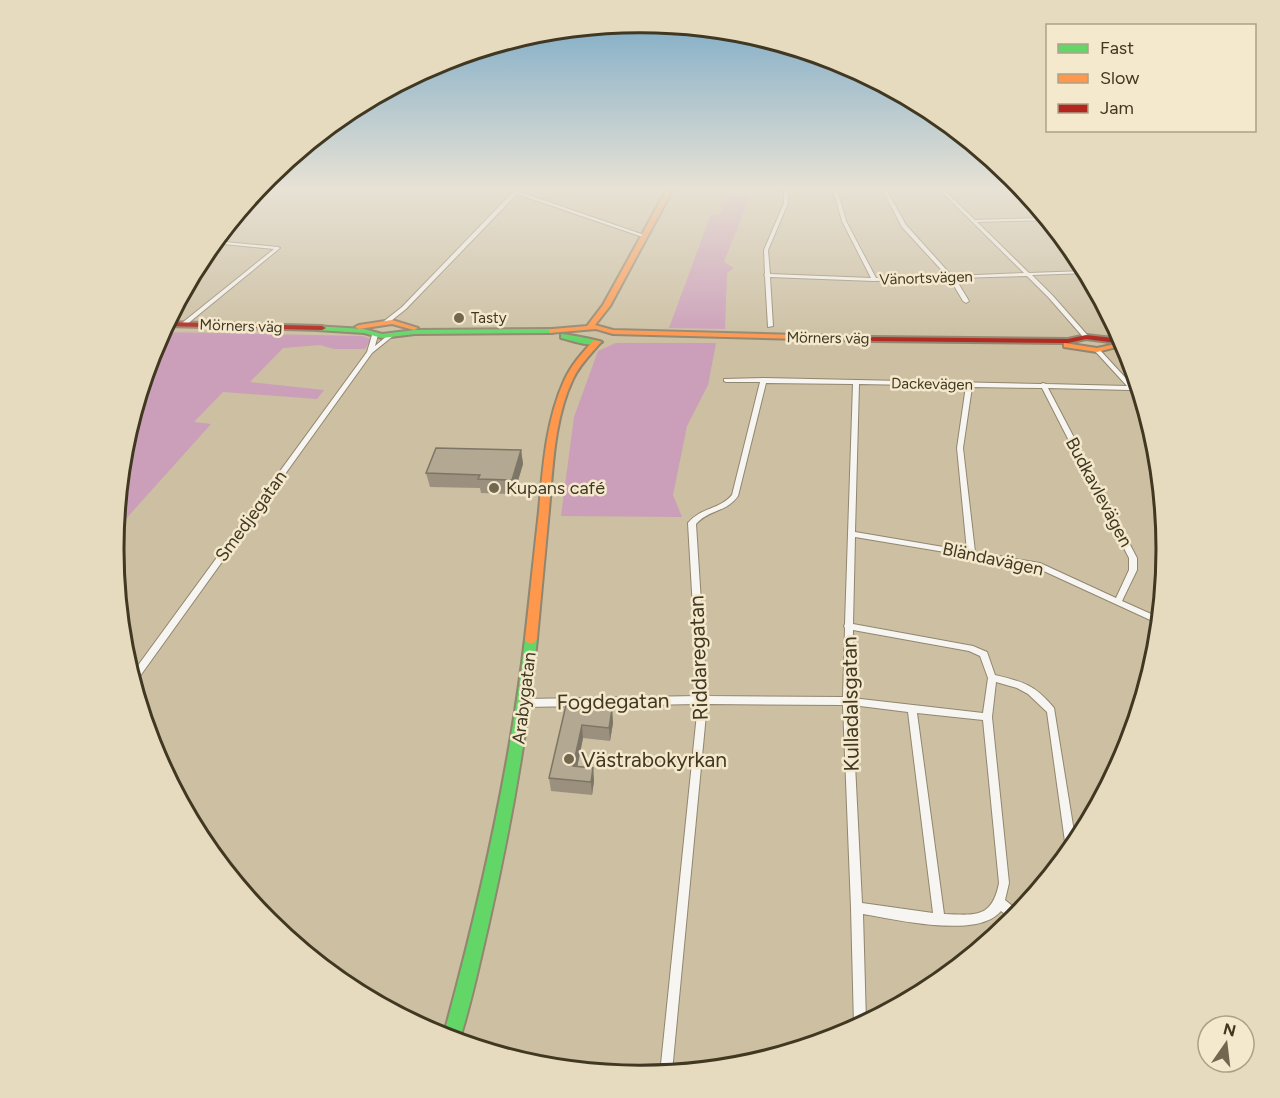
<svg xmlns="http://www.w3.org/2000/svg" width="1280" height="1098" font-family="Figtree,sans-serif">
<rect width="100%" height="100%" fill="#ccbfa2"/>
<g fill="#cb9eb9">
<polygon points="729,189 753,189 724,262 734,268 727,273 725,329 669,328 711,214 720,215"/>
<polygon points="162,332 363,336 371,339 365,349 334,349 320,345 283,348 250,382 324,390 317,399 223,392 194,422 211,424 115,531 124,446 154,347"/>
<polygon points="616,343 716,343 708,385 687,426 673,495 682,517 561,516 574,417 598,351"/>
</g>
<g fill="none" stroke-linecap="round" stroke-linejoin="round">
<defs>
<g id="street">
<polygon points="505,189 510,189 517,191 647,236 643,237 517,194 406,309 387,324 383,324 383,322 402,307 513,192"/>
<polygon points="784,189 788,189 788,203 768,250 770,274 871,278 842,221 833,189 837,189 846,221 876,278 947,276 902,227 882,189 886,189 906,225 952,276 1024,273 939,189 943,189 975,220 1046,218 1048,220 977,222 1029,273 1085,271 1087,273 1032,275 1053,296 1089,337 1084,338 1049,298 1027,276 955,278 969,301 966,303 963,301 950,279 874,281 770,277 773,326 768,327 765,276 764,275 765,274 764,250 784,203"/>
<polygon points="215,241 278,247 280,248 186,325 182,325 182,323 274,249 213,243"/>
<polygon points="375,333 378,335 375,346 388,335 393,336 372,353 135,683 133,683 131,675 367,352 372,335"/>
<path d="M1097,348l2,1 34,37h5l1,4h-2l3,4 3,7 -3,-1 -10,-10 -82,-2 89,170v12l-15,31 38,17 -1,6 -124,-57 -180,-30 -2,87 120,22 14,6 8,23c29,7 40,10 59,33l22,136 -8,9h-1l-1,-4 -19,-137 -19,-18 -11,-6 -21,-6 -4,35 17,166 -4,17 15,12 -7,8 -12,-9c-6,7 -15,11 -25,13 -32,6 -81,-4 -113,-10l3,108 -11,6 -1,-3 -3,-117 -8,-203 -136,-1 -35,368 -12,2 38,-370 -173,3 -3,-1 -2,-3 2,-3 3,-1 173,-3 -10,-173c13,-16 31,-13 44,-28l28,-113h-34l-2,-1v-2l40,-1 277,6 2,-1 3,1 81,2 -32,-35v-2zM766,383l87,1 -8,240 -1,2 1,2 -2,69 -136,-1 -11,-172c13,-15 30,-11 42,-28zM859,384l107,2 -9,62 10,103 -112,-19zM972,387l70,1 87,170v12l-13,28 -76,-35 -65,-11 -12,-104zM853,630l116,21 11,5 8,22 -5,35 -131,-15zM852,705l56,7 25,201 -71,-10zM917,713l66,7 16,163c-7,36 -24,32 -55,31z"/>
</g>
<g id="fast">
<polygon points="314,326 364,329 382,334 415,330 552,329 556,331 552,333 415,334 382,338 364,333 317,330 313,328"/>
<path d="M561,334c5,0 37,6 41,8 -12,6 -28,-1 -41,-4z"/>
<path d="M531,634l4,2 2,3c-10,97 -27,192 -49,288 -9,38 -17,78 -29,114l-16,-4c36,-131 66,-263 82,-398l2,-3z"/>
</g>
<g id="slow">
<polygon points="667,189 673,189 610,306 595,325 613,330 872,337 875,337 875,341 613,334 596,329 549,333 549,329 552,329 587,326 603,305"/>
<polygon points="392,320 418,328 414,330 392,324 359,329 355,327 359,325"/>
<path d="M594,340l7,2c-10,12 -21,22 -28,37 -19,40 -20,87 -24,131 -4,43 -8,86 -12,129l-2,3 -4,2 -4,-2 -2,-3c5,-43 9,-85 14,-128 4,-44 7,-90 25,-130 7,-16 18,-28 30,-41z"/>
<polygon points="1064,343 1097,348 1116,344 1120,346 1097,352 1064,347"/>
</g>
<g id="jam">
<polygon points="167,322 322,326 326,328 322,330 165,326"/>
<polygon points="1086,335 1122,339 1125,344 1086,339 1068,343 872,341 868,339 872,337 1068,339"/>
</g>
</defs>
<use href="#street" stroke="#91866f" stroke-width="2"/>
<use href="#fast" stroke="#91866f" stroke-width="4"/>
<use href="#slow" stroke="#91866f" stroke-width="4"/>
<use href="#jam" stroke="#91866f" stroke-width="4"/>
<use href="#street" fill="#f7f5f1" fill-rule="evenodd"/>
<use href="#fast" fill="#63d668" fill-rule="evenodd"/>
<use href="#slow" fill="#ff974d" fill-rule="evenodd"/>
<use href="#jam" fill="#b3261e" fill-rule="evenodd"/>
</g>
<g fill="#9a907d">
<polygon points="521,450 523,464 514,494 481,493 480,488 430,487 426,473"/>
<polygon points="566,705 612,709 613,723 610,741 583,738 577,766 593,768 594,781 592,795 551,791 549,778"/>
</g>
<g fill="#7d7666">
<polygon points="521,450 523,464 514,494 512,480"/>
<polygon points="612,709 613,723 610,741 609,728"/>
<polygon points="582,725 583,738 575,779 573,766"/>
<polygon points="593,768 594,781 592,795 591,782"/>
</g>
<g fill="#b3a891" stroke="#7d7666" stroke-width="1.5">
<polygon points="436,448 521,450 512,480 478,479 480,475 426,473"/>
<polygon points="566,705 612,709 609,728 582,725 573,766 593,768 591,782 549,778"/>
</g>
<linearGradient id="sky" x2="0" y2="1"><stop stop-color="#77a8c6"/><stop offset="0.55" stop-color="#e8e2d5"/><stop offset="1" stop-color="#e8e2d5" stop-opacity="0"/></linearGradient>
<rect width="1280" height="343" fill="url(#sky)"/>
<g fill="#72674f" stroke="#f4e8cd" stroke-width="2">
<circle cx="459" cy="318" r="6"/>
<circle cx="494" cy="488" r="6"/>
<circle cx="569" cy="759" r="6"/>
</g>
<g text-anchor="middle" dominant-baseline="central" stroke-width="5" stroke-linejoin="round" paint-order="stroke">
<g font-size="15" fill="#413822" stroke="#f4e8cd">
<text transform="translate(926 278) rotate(-2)">Vänortsvägen</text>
<text transform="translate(241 326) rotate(2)">Mörners väg</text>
<text transform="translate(828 338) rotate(1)">Mörners väg</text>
<text transform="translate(932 384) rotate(1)">Dackevägen</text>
</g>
<g font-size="15" fill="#413822" stroke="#f4e8cd" text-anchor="start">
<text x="471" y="318">Tasty</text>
</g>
<g font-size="18" fill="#413822" stroke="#f4e8cd" text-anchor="start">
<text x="506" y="488">Kupans café</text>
</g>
<g font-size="18" fill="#413822" stroke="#f4e8cd">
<text transform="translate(1099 492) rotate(62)">Budkavlevägen</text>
<text transform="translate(251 516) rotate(-54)">Smedjegatan</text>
<text transform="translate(993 559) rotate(12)">Bländavägen</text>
<text transform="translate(524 698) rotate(-83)">Arabygatan</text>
</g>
<g font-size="21" fill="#413822" stroke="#f4e8cd">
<text transform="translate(698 658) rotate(-92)">Riddaregatan</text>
<text transform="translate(613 701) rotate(-1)">Fogdegatan</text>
<text transform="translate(850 704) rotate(-91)">Kulladalsgatan</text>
</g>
<g font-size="21" fill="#413822" stroke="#f4e8cd" text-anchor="start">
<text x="581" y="759">Västrabokyrkan</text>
</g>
</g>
<path d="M0 0H1280V1098H0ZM124 549a516 516 0 1 1 1032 0a516 516 0 1 1-1032 0Z" fill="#e6dabf" fill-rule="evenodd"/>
<path fill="none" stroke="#413822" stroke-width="3" d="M124 549a516 516 0 1 1 1032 0a516 516 0 1 1-1032 0Z"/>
<rect x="1046" y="24" width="210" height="108" fill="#f4e8cd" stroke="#aca289" stroke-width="1.5"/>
<rect x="1058" y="44" width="30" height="9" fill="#63d668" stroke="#aca289" stroke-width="1.5"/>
<text x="1100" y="54" font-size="18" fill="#413822">Fast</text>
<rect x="1058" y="74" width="30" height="9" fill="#ff974d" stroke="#aca289" stroke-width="1.5"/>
<text x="1100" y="84" font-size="18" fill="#413822">Slow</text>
<rect x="1058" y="104" width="30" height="9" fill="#b3261e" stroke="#aca289" stroke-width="1.5"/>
<text x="1100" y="114" font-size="18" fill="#413822">Jam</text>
<g transform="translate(1226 1044) rotate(14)"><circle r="28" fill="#f4e8cd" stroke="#aca289" stroke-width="1.5"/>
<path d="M0-4.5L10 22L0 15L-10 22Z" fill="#72674f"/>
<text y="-9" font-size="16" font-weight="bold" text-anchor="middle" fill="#413822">N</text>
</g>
</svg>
